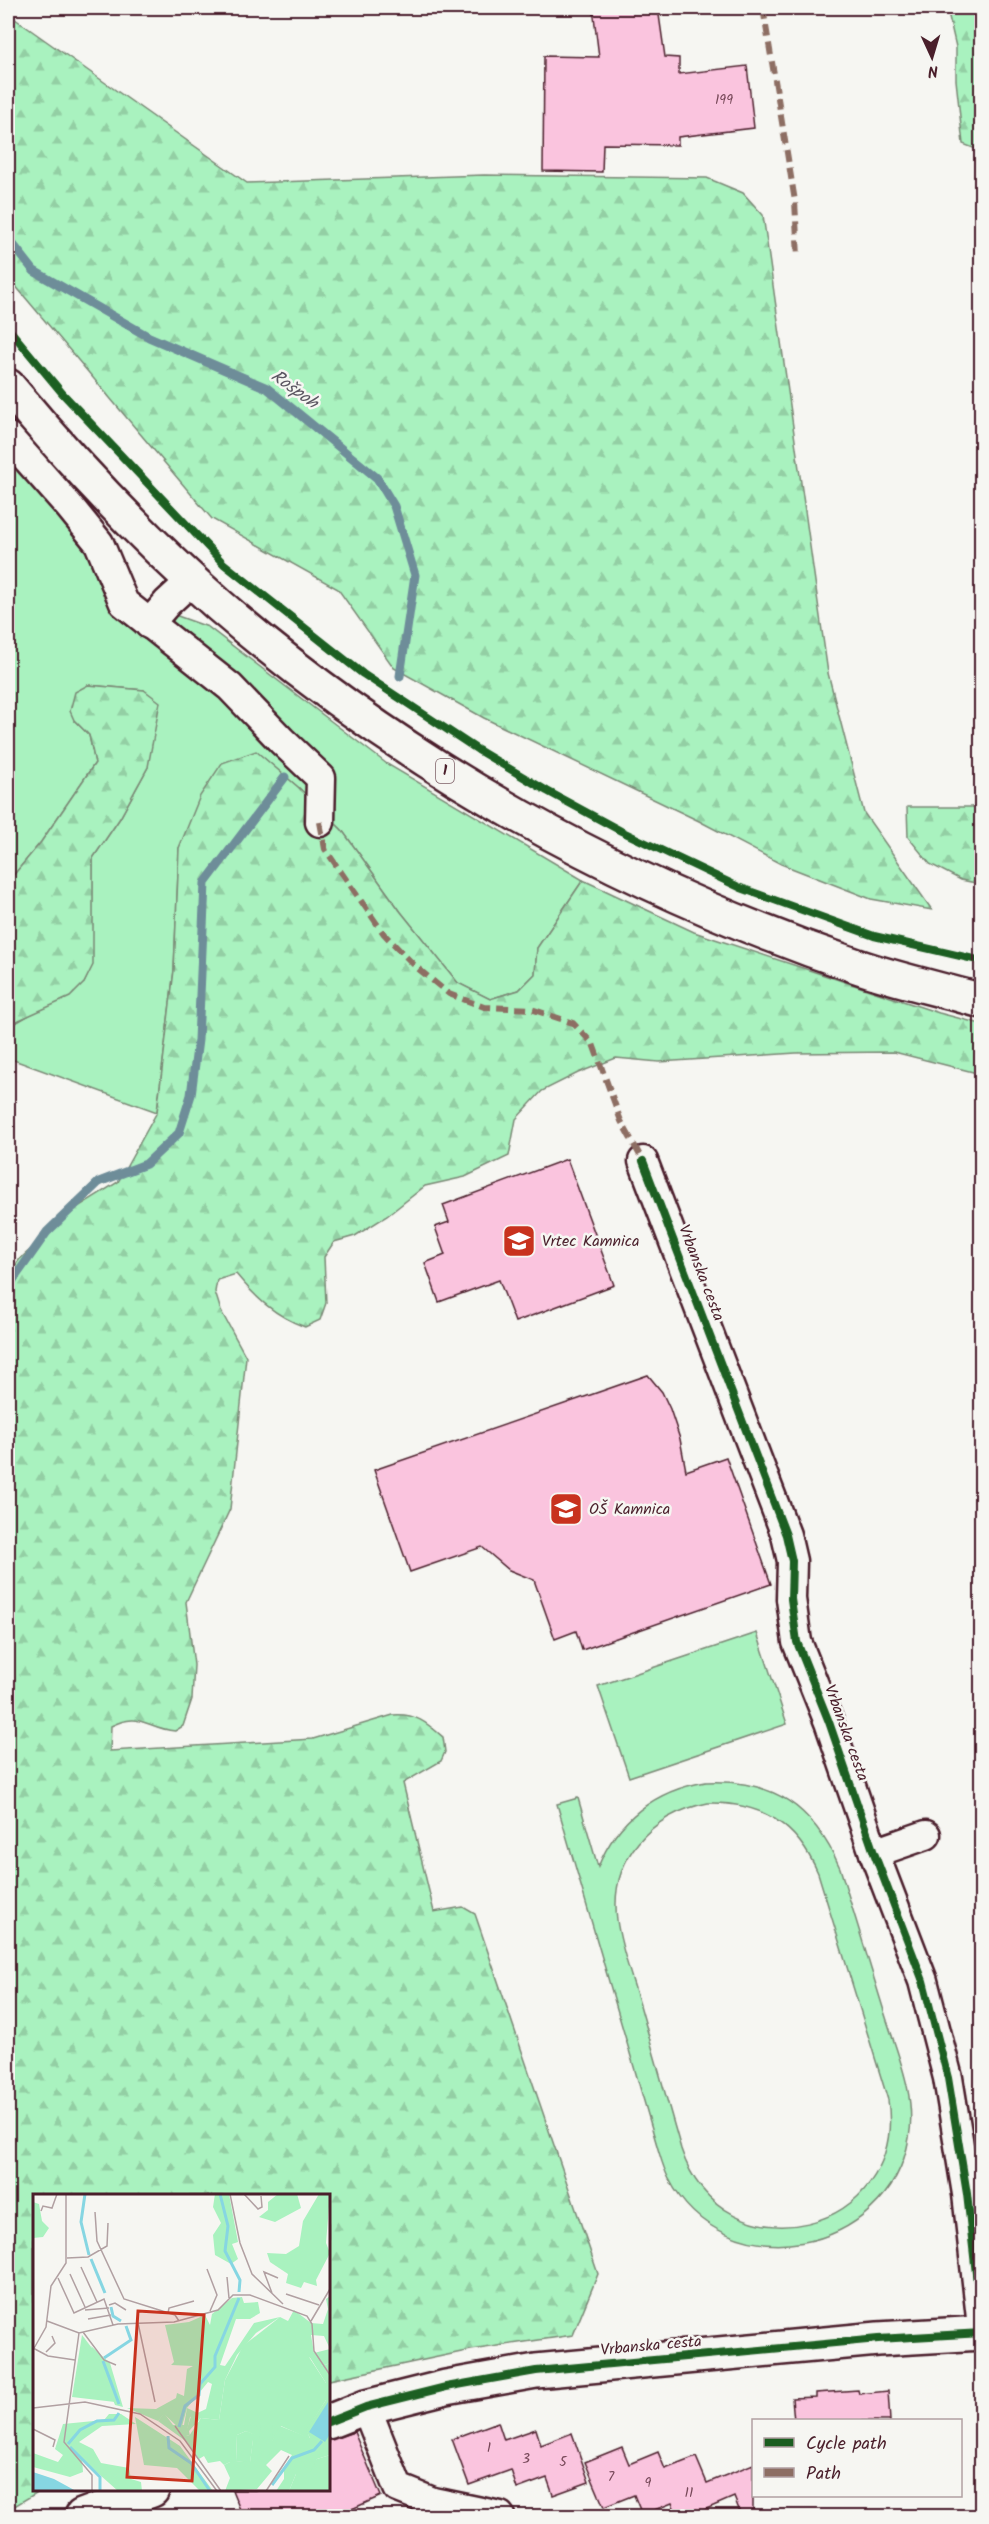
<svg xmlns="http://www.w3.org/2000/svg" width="989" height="2524" font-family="Kalam,sans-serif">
<defs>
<pattern id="forest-firs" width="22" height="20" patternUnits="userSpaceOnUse" patternTransform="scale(1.5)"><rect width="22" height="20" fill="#a9f2bf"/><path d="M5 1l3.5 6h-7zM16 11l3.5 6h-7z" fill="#93cfa4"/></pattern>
</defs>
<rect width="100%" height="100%" fill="#f6f6f2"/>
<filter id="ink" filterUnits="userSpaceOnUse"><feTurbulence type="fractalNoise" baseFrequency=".0167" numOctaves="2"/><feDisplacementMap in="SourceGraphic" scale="12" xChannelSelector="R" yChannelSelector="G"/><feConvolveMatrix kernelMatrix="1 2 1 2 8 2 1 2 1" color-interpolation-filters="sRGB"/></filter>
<g filter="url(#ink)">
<g fill="#a9f2bf" stroke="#7a8875" stroke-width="1.5" fill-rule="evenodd">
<polygon points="8,449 91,543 111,592 208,627 387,764 583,880 537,948 535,974 519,990 490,999 458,983 401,912 342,830 298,787 256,752 179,848 174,970 157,1112 8,1058 8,1025 14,1024 84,983 92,965 93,858 120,818 148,767 144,690 88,685 74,720 89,735 95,763 41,842 12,877 8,879"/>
<polygon points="757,1633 787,1724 629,1777 598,1686"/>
<path d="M706,1782c67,-3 107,24 134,86 14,47 29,95 44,143 12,40 33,84 25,127 -20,118 -186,147 -240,41 -5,-9 -8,-20 -11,-30l-101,-345 21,-6 20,69c19,-47 57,-77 108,-85zM708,1803c53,-1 89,21 110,70l70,227c20,134 -165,178 -207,49 -13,-46 -26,-91 -39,-137 -8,-30 -21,-61 -25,-92 -8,-61 34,-106 91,-117z"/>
</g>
<g fill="url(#forest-firs)" stroke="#7a8875" stroke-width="1.5">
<polygon points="947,8 981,8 981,151 963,144 956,80 956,47"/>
<polygon points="8,14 247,183 484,175 707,178 743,193 763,215 828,673 864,813 932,910 871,899 781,864 699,821 484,718 394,668 338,589 212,519 8,277"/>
<polygon points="88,685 144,690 160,702 148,767 120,818 93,858 93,965 84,983 70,997 8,1025 8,879 12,877 41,842 95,763 89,735 74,720 70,711 75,692"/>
<path d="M256,751l42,36 44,43 59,82 57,71 32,16 29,-9 16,-16 2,-26 46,-68 111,52 245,81 42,11v50l-87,-22 -98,1 -137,9 -43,-4 -38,15 -36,18 -26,28 -7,37 -44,21 -40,9 -38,30 -32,20 -21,6 -10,15 2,46 -6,17 -15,7c-30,-11 -49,-29 -69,-53l-19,6 -2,12 6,19 25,46 -16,152 -44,93 8,63 -2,34 -9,27 -8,5c-29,-3 -35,-20 -64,-5l-1,25 203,-12 80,-24c23,-2 34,8 50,22l2,15 -4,9 -38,22 31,129 29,-5 12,7 123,360 -25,61 -102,15 -142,30 -1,-184h-294v294h7l-33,20v-1234l11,-16 54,-50 45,-28 39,-70 17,-142 5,-122 21,-52 22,-33z"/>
<polygon points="907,807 981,807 981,884 961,880 930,864 908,837"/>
</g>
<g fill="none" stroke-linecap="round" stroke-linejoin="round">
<g stroke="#6e8d99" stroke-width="9">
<polyline points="8,238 34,271 149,337 267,388 377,478 394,506 415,575 400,676"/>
<polyline points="8,1287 47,1232 99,1182 146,1164 179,1133 191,1095 198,1040 205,883 285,777"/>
</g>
</g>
<g fill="#fac4de" stroke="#4a1f2b" stroke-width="1.5">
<polygon points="593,8 658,8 665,57 679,58 679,74 747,66 754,128 678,137 678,145 603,144 602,172 543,171 544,56 599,57"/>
<polygon points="567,1159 614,1285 515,1322 499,1280 439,1302 425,1263 445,1255 435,1227 449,1222 443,1205"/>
<polygon points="648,1375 662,1392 670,1409 680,1439 686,1471 726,1457 771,1584 582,1650 576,1631 555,1639 534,1580 509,1570 482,1547 410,1572 374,1470"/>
<polygon points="858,2390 859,2394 888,2391 890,2421 794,2421 792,2398 816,2397 816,2393"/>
<polygon points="498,2422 504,2440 536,2429 541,2445 572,2433 589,2482 553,2495 547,2478 517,2489 511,2470 469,2485 452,2439"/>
<polygon points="354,2432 381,2496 334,2517 243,2517 232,2490 328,2490 328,2440"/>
<polygon points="622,2447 629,2464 658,2452 665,2469 696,2457 707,2483 753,2464 753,2517 742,2517 734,2497 688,2517 678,2517 672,2503 642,2515 634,2495 604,2507 585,2462"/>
</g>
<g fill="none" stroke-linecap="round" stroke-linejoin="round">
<defs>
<g id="street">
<polyline points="8,437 69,506 99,543 124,603 230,687 282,741 321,778 320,822"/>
<polyline points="149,624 167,603 192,580"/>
<polyline points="643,1161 786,1535 792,1561 791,1599 797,1642 829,1722 874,1853 923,1981 948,2078 967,2194 982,2327"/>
<polyline points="874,1853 926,1835"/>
<polyline points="366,2407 398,2488 433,2502 500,2516"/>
</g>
<g id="secondary">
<polyline points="328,2422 366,2407 446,2387 536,2371 878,2339 982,2333"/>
<polyline points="82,2516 152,2490"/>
</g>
<path id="primary" d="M8,386c65,78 136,153 212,220 186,161 404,281 637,360 40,14 83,23 125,35"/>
</defs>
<use href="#street" stroke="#4a1f2b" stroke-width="33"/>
<use href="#secondary" stroke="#4a1f2b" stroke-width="38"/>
<use href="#primary" stroke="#4a1f2b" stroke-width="38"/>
<use href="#street" stroke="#f6f6f2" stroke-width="28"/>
<use href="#secondary" stroke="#f6f6f2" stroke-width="33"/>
<use href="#primary" stroke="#f6f6f2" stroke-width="33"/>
<g stroke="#8d6e63" stroke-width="6" stroke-dasharray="12 6" stroke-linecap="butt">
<polyline points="763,8 795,201 798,257"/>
<polyline points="320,822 325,849 384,934 415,966 449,994 484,1007 531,1009 573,1023 593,1044 621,1121 643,1161"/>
</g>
<defs>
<g id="cycleway">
<polyline points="8,328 63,394 224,564 363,674 478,750 547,791 621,831 741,888 874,936 982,961"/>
<polyline points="643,1161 786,1535 792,1561 791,1599 797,1642 829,1722 874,1853 923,1981 948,2078 967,2194 982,2327"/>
<polyline points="328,2422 366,2407 446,2387 536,2371 878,2339 982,2333"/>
</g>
</defs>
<use href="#cycleway" stroke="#f6f6f2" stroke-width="11"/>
<use href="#cycleway" stroke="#1b5e20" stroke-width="8"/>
</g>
</g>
<defs>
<symbol id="school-square" viewBox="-11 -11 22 22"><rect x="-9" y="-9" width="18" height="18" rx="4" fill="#c8321e" stroke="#f6f6f2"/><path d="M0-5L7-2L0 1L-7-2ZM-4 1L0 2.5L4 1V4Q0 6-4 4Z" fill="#fff"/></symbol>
</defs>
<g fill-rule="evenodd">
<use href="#school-square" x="500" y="1222" width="38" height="38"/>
<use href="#school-square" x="547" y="1490" width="38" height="38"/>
</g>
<g text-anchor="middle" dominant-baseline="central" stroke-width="5" stroke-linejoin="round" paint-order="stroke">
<g font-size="14" fill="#764858">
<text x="724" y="100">199</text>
<text x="489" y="2448">1</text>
<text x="526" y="2459">3</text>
<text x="563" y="2462">5</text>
<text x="611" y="2477">7</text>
<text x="648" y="2483">9</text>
<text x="689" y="2493">11</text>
</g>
<rect fill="#f6f6f2" stroke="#7e6067" stroke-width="1.5" x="436" y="759" width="18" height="24" rx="4.5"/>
<g font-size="15" font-weight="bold" fill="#4a1f2b">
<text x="445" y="771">1</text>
</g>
<g font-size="16" fill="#4a1f2b" stroke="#f6f6f2" text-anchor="start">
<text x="542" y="1241">Vrtec Kamnica</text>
<text x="589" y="1509">OŠ Kamnica</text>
</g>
<g font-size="16" fill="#4a1f2b" stroke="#f6f6f2">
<text transform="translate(701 1273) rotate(69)">Vrbanska cesta</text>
<text transform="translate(846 1733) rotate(70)">Vrbanska cesta</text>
<text transform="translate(651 2346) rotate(-5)">Vrbanska cesta</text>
</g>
<g font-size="18" font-style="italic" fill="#5c5662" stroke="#f6f6f2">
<text transform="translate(294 390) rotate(36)">Rošpoh</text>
</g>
</g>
<g transform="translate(33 2194)">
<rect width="297" height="297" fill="#f6f6f2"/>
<path d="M286,0h11l-4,49 4,10 -14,27 1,6 -13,-4 -3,6 -15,-5 2,-9 -18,-12 -3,-9 19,1 13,-8 4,-25zM297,102v67l-8,3 -13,-9 17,26v17l-19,30 3,9 -29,-13 -9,16 -19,-2 -3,23 -14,-2 1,-26 9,-4 10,4 -26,-11v38l-6,3 -4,-4 -12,2 -4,-7 -5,3 -12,-17 -29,-21 6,-8 9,12h11l3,-17 13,6 -10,3 -4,18 3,1 12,-18 18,2 6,-40 18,-34 37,-29 8,4 6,-11 17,13 12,1 5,-15 -2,-10zM278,141l13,1 6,13 -16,4zM297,261v36h-41l7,-17 21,-15z" fill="#a9f2bf" fill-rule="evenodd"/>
<path d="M182,0h14l9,48 -6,2 6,15 -7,5 -16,-9 -2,-20 8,-12 -8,-16zM245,0h19l4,14 -26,14 -16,-5 9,-7v-8zM0,8l6,2 3,17 7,7 -6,9 -10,1zM209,103l2,6 14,-1 2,11 -10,6h-14l-16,46 5,1 29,-43 26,-6 -24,16 -19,22 -12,25 -6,40 -18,-2 -12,13 1,5 -5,-1 6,-19 15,-7 6,-25 -4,-2 -21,26 -6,22 -17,-16 -6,7 -31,-13 29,1 20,-11 1,-5 7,3 3,-27 6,-3 -22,-1 3,-3 -9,-37 24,-3 16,-7 5,10 2,-11 20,-16zM58,152l19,17 13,44 -8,-2zM276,162l8,2 5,8 8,-3v92l-13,4 -8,15h-13l-7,17h-13l8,-12v-12l8,-12 -11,-5 -15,15 6,6 -15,18 -32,2 5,-13 -6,-13 6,-3v-38l27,2 -1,9 -10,-4 -9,4 -1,26 14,1 3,-23h6l2,-14h12l-1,16 8,-15 30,12 -4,-8 20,-30v-17zM76,220h12l15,10 -34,2 -23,16 14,7 8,14 28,5 2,11 10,3 1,9h-24l-36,-32 1,13 -13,5 -37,-10v-14l25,9 5,-7 -8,-6 8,-25 41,-4zM102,223l45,29 33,45h-13l-23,-23 -33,-3z" fill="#a9f2bf"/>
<path d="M49,141l16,21 17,46 -43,-5z" fill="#a9f2bf"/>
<path d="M295,208l2,32 -5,8 -16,-10zM0,278l21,7 22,12h-43z" fill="#86d6e2"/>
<path fill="none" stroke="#86d6e2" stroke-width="3" d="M52,0l-4,28 8,33M187,0l8,32 -3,25 15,29 -1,12M58,65l14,34M78,113l2,9 8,5M71,164l27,-18 -5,-14M70,167l16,43M146,233l6,-21 14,-11 1,-11 15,-17v-11l24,-58M135,242l1,12 22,15 19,28M35,250l12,-14 17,-9 17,-1 5,-7M37,253l30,30v14M239,291l20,-27 22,-8 8,-9"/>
<path fill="none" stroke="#b1a0a2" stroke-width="1.5" d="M197,0l10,49 12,31 31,30M211,0l14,15 4,-2 -1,-11M8,17l2,-5 9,2 5,-14M62,18l2,29 27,58 51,16 4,6M34,64l21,-1 19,-11 1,-23M48,73l16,35M174,75l10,26 -7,16M37,80l15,33M194,83l2,21M25,84l16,35 30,-14 9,26M239,99l-8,-21 14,6M253,100l33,11M76,111l6,-2 11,7M52,116l24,-2M135,119l1,-5 25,-7M55,125l23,-4M14,127l32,12 39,-9 56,-2 44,-12 15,-15h17l57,21 5,8 2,27 16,24M278,127l19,-32M105,129l17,79M50,138l21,28 12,5M46,139l-15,109 28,33v16M0,154l15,8 27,4M0,156l13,-23 5,-41 15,-23v-69M13,158l9,-9 -3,-7M0,214l52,-6 55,12 40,27 37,50M142,232l46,65M0,235l22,11 -2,7M233,297l23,-35"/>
<path fill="#c8321e" fill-opacity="0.15" stroke="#c8321e" stroke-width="3" d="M105,117l66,4 -12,166 -65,-4z"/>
<rect width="297" height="297" fill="none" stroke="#4a1f2b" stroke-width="3"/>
</g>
<rect width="989" height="2524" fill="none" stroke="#f6f6f2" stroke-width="30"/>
<rect x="15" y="15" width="959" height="2494" fill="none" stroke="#4a1f2b" stroke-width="2" filter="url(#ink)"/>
<rect x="752" y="2419" width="210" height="78" fill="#f6f6f2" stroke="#b1a0a2" stroke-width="1.5"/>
<rect x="764" y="2438" width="30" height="9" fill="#1b5e20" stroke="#b1a0a2" stroke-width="1.5"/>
<text x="806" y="2449" font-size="18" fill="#4a1f2b">Cycle path</text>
<rect x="764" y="2468" width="30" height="9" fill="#8d6e63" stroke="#b1a0a2" stroke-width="1.5"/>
<text x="806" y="2479" font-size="18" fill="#4a1f2b">Path</text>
<g transform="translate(932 57) rotate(176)" stroke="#f6f6f2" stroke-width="4.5" paint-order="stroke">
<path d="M0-4.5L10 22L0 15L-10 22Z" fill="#4a1f2b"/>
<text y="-9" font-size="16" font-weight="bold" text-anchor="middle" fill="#4a1f2b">N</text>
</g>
</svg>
